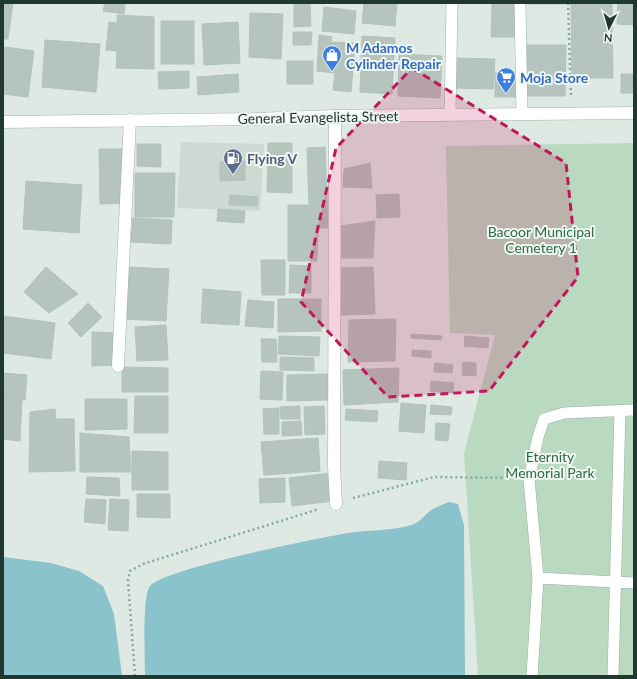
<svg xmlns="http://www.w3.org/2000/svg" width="637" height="679" font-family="Lato,sans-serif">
<rect width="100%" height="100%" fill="#dfe9e4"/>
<polygon fill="#cdd9d3" points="181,142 264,144 260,211 177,208"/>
<polygon fill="#b9d9c1" points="634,143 634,676 478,676 464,453 495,335 450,333 446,146"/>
<g fill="#8ac3cb">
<path d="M449,502l9,2 6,21 1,151h-320c0,-17 -3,-80 5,-90 12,-17 169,-48 198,-53 19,-3 41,-2 60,-7 13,-3 15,-11 25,-17 5,-3 11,-5 16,-7z"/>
<polygon points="3,557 51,563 79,571 103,586 114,614 122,676 3,676"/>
</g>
<g fill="#b5c4bd" stroke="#b2c2bb">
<polygon points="3,3 13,3 8,39 3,39"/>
<polygon points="105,3 125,3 124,14 103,11"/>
<polygon points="294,3 310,3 311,26 294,27"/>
<polygon points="364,3 397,3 395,26 362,23"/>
<polygon points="492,3 516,3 516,37 491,37"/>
<rect x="525" y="3" width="37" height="1"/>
<polygon points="571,3 612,3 613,78 572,78"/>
<polygon points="618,3 634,3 634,25 617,24"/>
<polygon points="324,7 356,11 354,34 322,31"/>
<polygon points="250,13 283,14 281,59 249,57"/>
<polygon points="117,15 154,17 154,69 116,68 117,51 106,50 109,22 117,23"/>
<rect x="161" y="21" width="33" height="43"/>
<polygon points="238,22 240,63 204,65 202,24"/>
<polygon points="293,32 312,32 311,45 293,45"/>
<polygon points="319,35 332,37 331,42 355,43 351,92 333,90 335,73 317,71"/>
<polygon points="362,36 395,38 392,94 360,92"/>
<polygon points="45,40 100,44 96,92 42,87"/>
<polygon points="524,45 566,45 565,96 524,96"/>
<polygon points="5,47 34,51 28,97 3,94 3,66"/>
<polygon points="399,54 442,56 440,98 398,96"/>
<polygon points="455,58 495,59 493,89 453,88"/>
<rect x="287" y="61" width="26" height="23"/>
<polygon points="189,71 189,88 159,89 158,72"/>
<polygon points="517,72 517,97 495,97 495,73"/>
<polygon points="238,74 239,92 198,95 197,77"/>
<rect x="621" y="74" width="13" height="19"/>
<polygon points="268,143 292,143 292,193 267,192"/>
<polygon points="137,144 161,144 161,167 137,166"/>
<polygon points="325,147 328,228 318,228 317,261 288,261 288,205 309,205 307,148"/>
<polygon points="99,149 122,149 123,203 100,204"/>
<polygon points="245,161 245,180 220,181 220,162"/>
<polygon points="370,163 372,188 343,187 344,169"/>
<polygon points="135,173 175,173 174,217 135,217"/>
<polygon points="26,181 82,185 79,233 23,229"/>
<polygon points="399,194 400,217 377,218 376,195"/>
<polygon points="230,195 258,197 257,206 229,205"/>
<polygon points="218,209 245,211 244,223 217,221"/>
<polygon points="133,218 172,220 171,244 131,242"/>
<polygon points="375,221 373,258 340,258 340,226"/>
<polygon points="261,260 285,260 285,295 262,295"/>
<polygon points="290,265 311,266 311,293 289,293"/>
<polygon points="46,267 78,294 49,313 24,292"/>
<polygon points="126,267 169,269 166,321 123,319"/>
<polygon points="373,267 375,314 341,315 339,268"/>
<polygon points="203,289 241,292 239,325 201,323"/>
<polygon points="278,299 321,299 321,331 278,332"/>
<polygon points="248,300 274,302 273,328 245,326"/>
<polygon points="88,303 102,317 81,337 68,323"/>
<polygon points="3,316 55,323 51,359 3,353"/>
<polygon points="396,319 395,361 348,362 349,320"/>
<polygon points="166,325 168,360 137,361 135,327"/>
<polygon points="92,332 117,333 117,365 92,366"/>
<polygon points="411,334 442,336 441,340 411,338"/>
<polygon points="279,336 320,337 319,356 278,354"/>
<polygon points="465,336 489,338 488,348 464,346"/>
<polygon points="261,339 276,339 277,362 262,362"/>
<polygon points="412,350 431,351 431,358 412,356"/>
<polygon points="280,357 314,358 314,371 280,370"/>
<polygon points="463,362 476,363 476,376 462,375"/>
<polygon points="435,363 453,365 452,373 434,372"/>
<polygon points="122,367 168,368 168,392 122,392"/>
<polygon points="399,368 398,402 344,405 343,370"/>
<polygon points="261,371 283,372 282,400 260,399"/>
<polygon points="3,373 27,375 25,400 3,398"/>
<polygon points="328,374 328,400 287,401 287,375"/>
<polygon points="431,381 454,383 453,393 430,391"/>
<polygon points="135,396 168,396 168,433 134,433"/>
<polygon points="3,398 22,399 20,441 3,439"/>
<polygon points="85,399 127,399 127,429 85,430"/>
<polygon points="401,403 426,405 424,433 399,431"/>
<polygon points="431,405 452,407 451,415 430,414"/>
<polygon points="300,406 300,419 281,419 280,407"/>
<polygon points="324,406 325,434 305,435 304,407"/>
<polygon points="279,408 279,434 264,434 263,409"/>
<polygon points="55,409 56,419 74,419 75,471 29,472 30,412"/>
<polygon points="346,409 378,411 377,422 345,420"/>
<polygon points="301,421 302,435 282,436 282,422"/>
<polygon points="436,423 450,424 448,441 435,440"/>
<polygon points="80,433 129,437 131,472 80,472"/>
<polygon points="318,438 320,471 264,475 261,442"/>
<polygon points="132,451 168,452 168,490 132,490"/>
<polygon points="379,461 407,463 406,480 378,478"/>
<polygon points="331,473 334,501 292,506 289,478"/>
<polygon points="87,477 119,478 120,496 86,494"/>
<polygon points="285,478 285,502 260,503 259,479"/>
<polygon points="137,494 170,494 170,518 137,517"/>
<polygon points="86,499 106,500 105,524 84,522"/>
<polygon points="110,499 129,500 128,531 108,530"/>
</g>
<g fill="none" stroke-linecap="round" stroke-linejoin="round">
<defs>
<g id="service">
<polyline points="520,3 522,114"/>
<polyline points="450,115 452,3"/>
<polyline points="538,578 529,479 538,437 544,419 564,413 634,410"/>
<polyline points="532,676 538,578 634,583"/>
<polyline points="613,676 620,410"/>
</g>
<g id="minor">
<polyline points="335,116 334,466 336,504"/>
<polyline points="118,366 130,120"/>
</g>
<polyline id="secondary" points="3,122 255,119 335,116 634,113"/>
</defs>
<use href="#service" stroke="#a2b0ab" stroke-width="12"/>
<use href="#minor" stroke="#a2b0ab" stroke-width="13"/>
<use href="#secondary" stroke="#9fb4ac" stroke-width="13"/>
<g stroke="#81ab9d" stroke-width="2.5" stroke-dasharray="2 3" stroke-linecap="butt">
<polyline points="568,3 571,96"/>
<polyline points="353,498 434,477 511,478"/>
<polyline points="135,676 128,580 130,571 143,564 319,509"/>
</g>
<use href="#service" stroke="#fff" stroke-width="11"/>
<use href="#minor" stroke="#fff" stroke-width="12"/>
<use href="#secondary" stroke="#fff" stroke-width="12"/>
</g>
<path fill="#c2185b" fill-opacity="0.2" stroke="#c2185b" stroke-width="3" stroke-dasharray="8 5" stroke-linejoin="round" d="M412,68l154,95 12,114 -89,114 -101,6 -87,-95 35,-154z"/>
<defs>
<symbol id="shop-pin" viewBox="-11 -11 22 30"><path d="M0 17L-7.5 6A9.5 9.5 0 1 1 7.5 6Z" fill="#3f7fe0" stroke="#eff6f2"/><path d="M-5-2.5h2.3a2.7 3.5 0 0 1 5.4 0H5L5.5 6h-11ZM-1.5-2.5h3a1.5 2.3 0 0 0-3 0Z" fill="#fff"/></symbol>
<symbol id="supermarket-pin" viewBox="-11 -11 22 30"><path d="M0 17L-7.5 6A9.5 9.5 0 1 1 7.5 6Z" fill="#3f7fe0" stroke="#eff6f2"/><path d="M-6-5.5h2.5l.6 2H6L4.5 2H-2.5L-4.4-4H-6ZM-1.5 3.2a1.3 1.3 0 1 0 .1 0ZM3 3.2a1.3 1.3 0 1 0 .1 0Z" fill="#fff"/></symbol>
<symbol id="fuel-pin" viewBox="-11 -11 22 30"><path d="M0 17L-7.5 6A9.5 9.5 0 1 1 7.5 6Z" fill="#5c6f8a" stroke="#eff6f2"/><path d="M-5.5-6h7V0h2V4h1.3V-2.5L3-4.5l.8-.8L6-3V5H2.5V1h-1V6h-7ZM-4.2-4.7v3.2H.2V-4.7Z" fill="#fff"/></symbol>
</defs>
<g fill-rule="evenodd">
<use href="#shop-pin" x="321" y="44" width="22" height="30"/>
<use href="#supermarket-pin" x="495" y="66" width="22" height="30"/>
<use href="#fuel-pin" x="222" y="147" width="22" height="30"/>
</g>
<g text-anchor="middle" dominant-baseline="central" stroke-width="4" stroke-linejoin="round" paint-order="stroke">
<g font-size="14" font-weight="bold" fill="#366cbe" stroke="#eff6f2" text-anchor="start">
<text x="346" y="47">M Adamos<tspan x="346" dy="16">Cylinder Repair</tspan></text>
<text x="520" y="77">Moja Store</text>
</g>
<g font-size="14" fill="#213831" stroke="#eff6f2">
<text transform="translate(318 117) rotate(-1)">General Evangelista Street</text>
</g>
<g font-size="14" font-weight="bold" fill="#4e5e75" stroke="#eff6f2" text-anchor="start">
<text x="247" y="158">Flying V</text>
</g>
<g font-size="14" fill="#2e6c44" stroke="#eff6f2">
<text x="541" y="231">Bacoor Municipal<tspan x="541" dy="16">Cemetery 1</tspan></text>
<text x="550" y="456">Eternity<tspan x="550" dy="16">Memorial Park</tspan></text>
</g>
</g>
<rect width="637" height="679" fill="none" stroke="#213831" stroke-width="8"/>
<g transform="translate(609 28) rotate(185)" stroke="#eff6f2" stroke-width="3" paint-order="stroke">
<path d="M0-3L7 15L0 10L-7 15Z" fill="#213831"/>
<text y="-6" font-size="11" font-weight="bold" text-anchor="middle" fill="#213831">N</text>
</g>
</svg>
